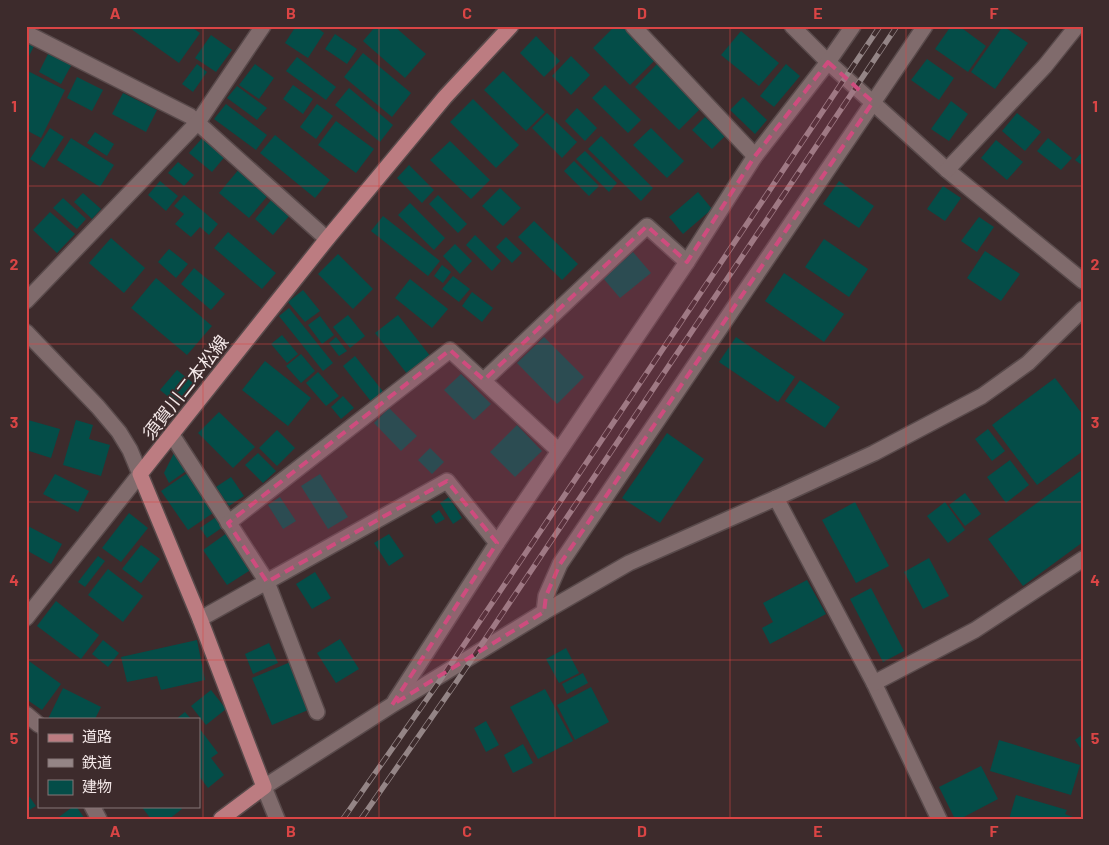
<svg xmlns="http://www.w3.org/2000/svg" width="1109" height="845" font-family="Barlow,'Noto Sans JP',sans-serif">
<rect width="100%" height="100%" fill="#3d2b2c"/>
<g fill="#044d48">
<polygon points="127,26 190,26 200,33 179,63"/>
<polygon points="296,26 315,26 324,33 308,58 285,43"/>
<polygon points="376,26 394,26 426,54 405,78 363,41"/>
<polygon points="615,26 627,26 658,57 630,85 593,48"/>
<polygon points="951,26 959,26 986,46 968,72 935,49"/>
<polygon points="1003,26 1028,43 995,89 971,72"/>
<polygon points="741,31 779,63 759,86 721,55"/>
<polygon points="335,34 357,49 347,64 325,49"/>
<polygon points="211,35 232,50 216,72 195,58"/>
<polygon points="536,36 560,61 544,77 520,53"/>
<polygon points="26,42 34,46 26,62"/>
<polygon points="49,52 72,64 61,84 39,72"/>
<polygon points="363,53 411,93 392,117 344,77"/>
<polygon points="571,56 590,75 571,95 552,76"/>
<polygon points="297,57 336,87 326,100 286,71"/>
<polygon points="927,59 954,78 939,100 911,80"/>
<polygon points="197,64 207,72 193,92 182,84"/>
<polygon points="255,64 274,78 259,99 239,85"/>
<polygon points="657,64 701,108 679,130 635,87"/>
<polygon points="786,64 800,76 774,107 760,96"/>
<polygon points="26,70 65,90 41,138 26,130"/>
<polygon points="503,71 545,112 526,131 484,90"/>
<polygon points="77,77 103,90 92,111 67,98"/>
<polygon points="293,85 313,99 303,114 283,99"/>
<polygon points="605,85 641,120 628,133 592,98"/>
<polygon points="237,86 267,108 257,120 227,98"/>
<polygon points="349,88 393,125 380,142 335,105"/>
<polygon points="123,93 157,110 146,132 112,114"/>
<polygon points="743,97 767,120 755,134 730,110"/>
<polygon points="473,99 519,145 496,168 450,122"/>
<polygon points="951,101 968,114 949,141 931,129"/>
<polygon points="226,104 267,135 256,150 214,119"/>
<polygon points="317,104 333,116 316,139 300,127"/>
<polygon points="577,108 597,128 585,141 565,121"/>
<polygon points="547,113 577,142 562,158 532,128"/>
<polygon points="1017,113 1041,132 1025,151 1002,131"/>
<polygon points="705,117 725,136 712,149 692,130"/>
<polygon points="336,121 374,149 356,173 318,145"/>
<polygon points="50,128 64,137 44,168 30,159"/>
<polygon points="651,128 684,161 667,178 633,145"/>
<polygon points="95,132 114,144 107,156 87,143"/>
<polygon points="205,135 227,154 212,172 189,153"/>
<polygon points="275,135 330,180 315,198 260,153"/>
<polygon points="601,136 653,188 641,201 588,149"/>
<polygon points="71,138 114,165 100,187 57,160"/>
<polygon points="1048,138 1072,158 1061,170 1037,151"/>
<polygon points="996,140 1023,162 1007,180 981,158"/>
<polygon points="450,141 490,180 471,199 430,160"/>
<polygon points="585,151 617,183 609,192 576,159"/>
<polygon points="1083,151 1083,166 1075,160"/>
<polygon points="574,161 599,186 589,196 564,171"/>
<polygon points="178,162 194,175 184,186 168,173"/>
<polygon points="409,165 434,190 422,203 397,178"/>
<polygon points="240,168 270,193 249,218 219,193"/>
<polygon points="160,181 178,196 166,211 148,195"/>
<polygon points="839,181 874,206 859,228 823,204"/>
<polygon points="943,186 961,198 945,221 927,209"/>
<polygon points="500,188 521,208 503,226 482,206"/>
<polygon points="698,192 712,209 683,234 669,217"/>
<polygon points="83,193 101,209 92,219 74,202"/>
<polygon points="184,195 218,224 209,235 200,227 191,237 175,224 184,214 174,206"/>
<polygon points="438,195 467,224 458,233 429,204"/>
<polygon points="63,198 86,219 77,229 53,208"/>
<polygon points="272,199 290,215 273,235 255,219"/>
<polygon points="410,203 445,238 434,250 398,215"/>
<polygon points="50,212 75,234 57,253 33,230"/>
<polygon points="383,216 440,261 428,276 371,231"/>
<polygon points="979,217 994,227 977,252 961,241"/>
<polygon points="534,221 578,264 562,280 518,237"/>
<polygon points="228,232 276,273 262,289 214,248"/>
<polygon points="475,235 501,261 492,271 466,245"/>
<polygon points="506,237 522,253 512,263 496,247"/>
<polygon points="111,238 145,268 124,293 89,263"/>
<polygon points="824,239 868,269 849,297 805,267"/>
<polygon points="455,244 472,261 460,274 443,256"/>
<polygon points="169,249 188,264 176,278 158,262"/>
<polygon points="985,251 1020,274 1001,301 967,278"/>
<polygon points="633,252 651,273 620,298 603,278"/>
<polygon points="338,254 373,289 353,309 318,274"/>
<polygon points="442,265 451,272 443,283 434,276"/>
<polygon points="194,268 225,294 211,310 181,284"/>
<polygon points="784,273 844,314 824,342 765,301"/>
<polygon points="453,276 470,289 459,302 442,289"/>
<polygon points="156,278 212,326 187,355 131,308"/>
<polygon points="410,279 448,309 432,328 395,298"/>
<polygon points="303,290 320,311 305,322 288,302"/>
<polygon points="472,292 493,308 482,322 462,306"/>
<polygon points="289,308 333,363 323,371 279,316"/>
<polygon points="348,315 365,336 350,348 333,327"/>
<polygon points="398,315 431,357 408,375 375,333"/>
<polygon points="320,316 334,335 322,344 308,325"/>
<polygon points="282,335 298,354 287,363 271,344"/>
<polygon points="336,337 347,351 339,356 329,343"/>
<polygon points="544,337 584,377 557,404 517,363"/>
<polygon points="736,337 795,377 778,402 719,362"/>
<polygon points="301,354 315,371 301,383 286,366"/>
<polygon points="355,356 385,394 373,404 343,366"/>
<polygon points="265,361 311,398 288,426 242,390"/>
<polygon points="177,370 193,383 176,403 160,390"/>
<polygon points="318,372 339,396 326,406 306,383"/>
<polygon points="461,374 491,404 474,420 444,390"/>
<polygon points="1055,378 1083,415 1083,451 1037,485 992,425"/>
<polygon points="800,380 840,407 825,428 785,401"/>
<polygon points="343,396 354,408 341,419 331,407"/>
<polygon points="389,408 417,436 401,451 374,423"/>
<polygon points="219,412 255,447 233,468 198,433"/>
<polygon points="28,420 60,429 51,458 26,450"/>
<polygon points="76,420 93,425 89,439 110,445 101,476 63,465"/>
<polygon points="517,425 542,451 515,477 490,452"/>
<polygon points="988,429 1005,451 992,461 975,439"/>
<polygon points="277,430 295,448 277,466 259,448"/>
<polygon points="667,433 704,459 660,523 622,498"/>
<polygon points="430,448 444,462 432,474 418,460"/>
<polygon points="174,453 186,471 169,483 164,473"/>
<polygon points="258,453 276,471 263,483 245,465"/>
<polygon points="1010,460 1029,485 1006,503 987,477"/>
<polygon points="1083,469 1083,542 1023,586 988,539"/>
<polygon points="189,472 216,511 188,530 161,491"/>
<polygon points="55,474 89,491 78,512 43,494"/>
<polygon points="320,474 348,517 328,529 301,486"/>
<polygon points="231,477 244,496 229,506 216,487"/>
<polygon points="965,493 981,514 965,526 949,505"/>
<polygon points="280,497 296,521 283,529 268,505"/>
<polygon points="449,497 462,518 453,524 440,503"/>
<polygon points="855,502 889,566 856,583 822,520"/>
<polygon points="945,502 965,530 948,543 927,516"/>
<polygon points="439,510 445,519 436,524 431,516"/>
<polygon points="129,513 148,528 121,562 102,548"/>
<polygon points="216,517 223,527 207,538 200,528"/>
<polygon points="26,525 62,544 51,564 26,550"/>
<polygon points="227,533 252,569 227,585 203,550"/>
<polygon points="389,534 404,556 389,566 374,543"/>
<polygon points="141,545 160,559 141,583 122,569"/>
<polygon points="98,556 105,561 85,587 78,582"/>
<polygon points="929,558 949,596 923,609 904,572"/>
<polygon points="108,569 143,596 123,622 88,595"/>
<polygon points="315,572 331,598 312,609 296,584"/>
<polygon points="807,580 826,614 770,644 762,628 773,622 763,603"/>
<polygon points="871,588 904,651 883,662 850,599"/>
<polygon points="56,601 99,635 81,659 37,626"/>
<polygon points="340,639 359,669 336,683 317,653"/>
<polygon points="103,640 119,653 108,667 92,654"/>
<polygon points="197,640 205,680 161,690 157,676 127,682 121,657"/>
<polygon points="269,643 278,663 253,674 245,654"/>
<polygon points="566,648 579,673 559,683 546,659"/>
<polygon points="29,661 61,684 42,710 26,699 26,666"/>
<polygon points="293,661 313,708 272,725 252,678"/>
<polygon points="583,673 588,683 567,694 562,684"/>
<polygon points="591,687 609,722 575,740 557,705"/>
<polygon points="63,688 101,707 95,719 48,719"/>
<polygon points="545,689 573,741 538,759 510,707"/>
<polygon points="211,690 226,709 206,725 191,706"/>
<polygon points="185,712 191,719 176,719"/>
<polygon points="486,721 499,745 486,752 474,728"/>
<polygon points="199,728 218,753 211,758 224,775 208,788 199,776"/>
<polygon points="1083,734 1083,752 1075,740"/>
<polygon points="999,740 1080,765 1071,795 990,771"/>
<polygon points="523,744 533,763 513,773 504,755"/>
<polygon points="981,766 998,799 960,819 955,819 939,787"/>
<polygon points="26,792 36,806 26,812"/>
<polygon points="1016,795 1067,810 1065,814 1078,819 1009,819"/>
<polygon points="74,806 76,806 85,819 56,819"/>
<polygon points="141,806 180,806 182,809 169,819 151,819"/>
</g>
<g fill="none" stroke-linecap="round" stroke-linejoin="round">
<defs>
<g id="minor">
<polyline points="633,26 755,156"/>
<polyline points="792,26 828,62 947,170 1083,281"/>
<polyline points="26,33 190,116 327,239"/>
<polyline points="947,170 1045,66 1077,26"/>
<polyline points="26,301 198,122 263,26"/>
<polyline points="26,332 98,407 119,432 130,450 140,474 26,618"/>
<polyline points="484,380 647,226 687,262"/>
<polyline points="172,435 267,582 317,712"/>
<polyline points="776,498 874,683 939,819"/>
<polyline points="228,523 450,350 559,451"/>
<polyline points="544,612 546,596 560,564 925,26"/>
<polyline points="200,619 447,481 497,543"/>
<polyline points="874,683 975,630 1083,559"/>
<polyline points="395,701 497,543 687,262 755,156 828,62 853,26"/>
<polyline points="26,714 39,725"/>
<polyline points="92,806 99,819"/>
<polyline points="277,819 264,787 392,705 544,612 629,563 776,498 874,453 982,396 1028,363 1083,309"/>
</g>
<polyline id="major" points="221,819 264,787 200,619 140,474 327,239 445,97 511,26"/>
</defs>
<use href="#minor" stroke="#594a4b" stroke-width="18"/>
<use href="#major" stroke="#594a4b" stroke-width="18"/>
<use href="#minor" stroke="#806b6c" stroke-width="15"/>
<use href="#major" stroke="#bc7c81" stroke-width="15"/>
<defs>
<g id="rail">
<polyline points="343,819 443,676 880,26"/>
<polyline points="361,819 455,684 897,26"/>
</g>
</defs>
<use href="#rail" stroke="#948586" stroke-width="5.5"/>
<use href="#rail" stroke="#3d2b2c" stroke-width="4" stroke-dasharray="11" stroke-linecap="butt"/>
</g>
<path fill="#ce4c7e" fill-opacity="0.2" stroke="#ce4c7e" stroke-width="4" stroke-dasharray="10 6" stroke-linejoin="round" d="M828,62l45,40 -313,462 -14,32 -2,16 -152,93 105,-162 -50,-62 -180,101 -39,-59 222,-173 34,30 163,-154 40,36 68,-106z"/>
<path fill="none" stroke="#da4545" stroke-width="1" stroke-opacity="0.55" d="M203,26v793M379,26v793M555,26v793M730,26v793M906,26v793M26,186h1057M26,344h1057M26,502h1057M26,660h1057"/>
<g text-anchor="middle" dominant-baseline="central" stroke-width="4" stroke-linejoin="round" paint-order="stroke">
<g font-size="18" fill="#f4e8e8" stroke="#3d2b2c">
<text transform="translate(185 387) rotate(-52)">須賀川二本松線</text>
</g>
</g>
<rect width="1109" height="845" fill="none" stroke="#3d2b2c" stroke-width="55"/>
<rect x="38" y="718" width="162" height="90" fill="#3d2b2c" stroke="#867777"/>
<rect x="48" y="734" width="25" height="8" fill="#bc7c81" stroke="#867777"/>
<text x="82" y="742" font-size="15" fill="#f4e8e8">道路</text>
<rect x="48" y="759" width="25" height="8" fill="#948586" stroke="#867777"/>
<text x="82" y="768" font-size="15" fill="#f4e8e8">鉄道</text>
<rect x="48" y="780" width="25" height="15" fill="#044d48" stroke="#867777"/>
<text x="82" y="792" font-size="15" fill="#f4e8e8">建物</text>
<rect x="28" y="28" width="1054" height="790" fill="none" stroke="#da4545" stroke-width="2"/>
<g font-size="16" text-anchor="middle" font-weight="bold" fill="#da4545">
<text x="115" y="19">A</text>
<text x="291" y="19">B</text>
<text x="467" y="19">C</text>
<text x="642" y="19">D</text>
<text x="818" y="19">E</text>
<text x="994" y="19">F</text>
<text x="14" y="112">1</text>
<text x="1095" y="112">1</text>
<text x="14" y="270">2</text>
<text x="1095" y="270">2</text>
<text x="14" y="428">3</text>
<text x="1095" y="428">3</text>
<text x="14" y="586">4</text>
<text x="1095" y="586">4</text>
<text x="14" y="744">5</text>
<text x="1095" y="744">5</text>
<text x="115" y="837">A</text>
<text x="291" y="837">B</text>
<text x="467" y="837">C</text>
<text x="642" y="837">D</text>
<text x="818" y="837">E</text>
<text x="994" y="837">F</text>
</g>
</svg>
